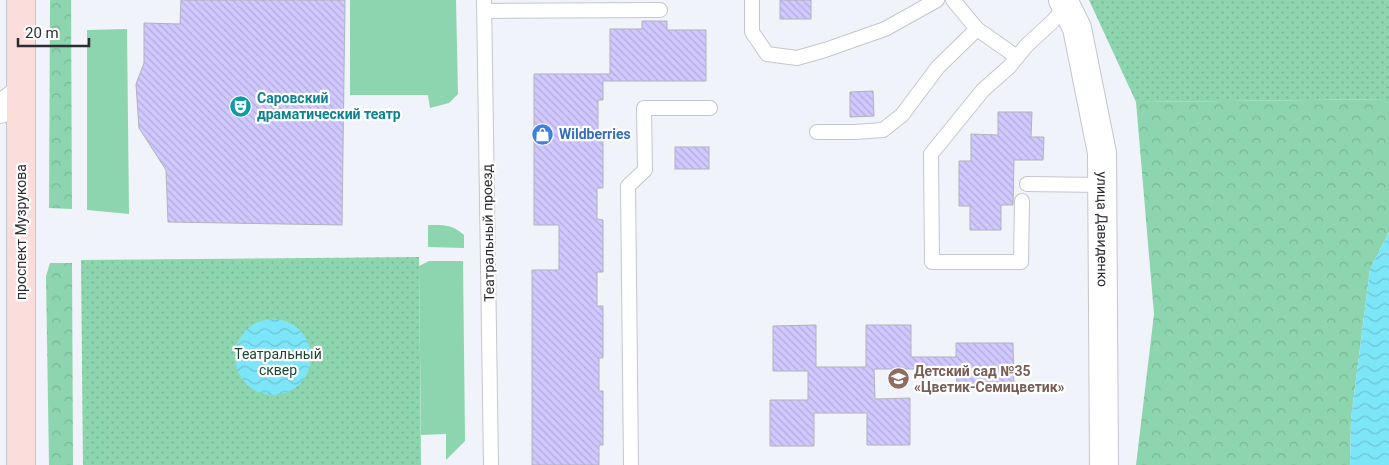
<svg xmlns="http://www.w3.org/2000/svg" width="1389" height="465" font-family="Roboto,sans-serif">
<defs>
<pattern id="forest-crowns" width="20" height="18" patternUnits="userSpaceOnUse" patternTransform="scale(1.25)"><rect width="20" height="18" fill="#8dd5ae"/><path d="M2 6a3 3 0 1 1 6 0M12 15a3 3 0 1 1 6 0" fill="none" stroke="#7ab796"/></pattern>
<pattern id="park-dots" width="8" height="8" patternUnits="userSpaceOnUse" patternTransform="scale(1.25)"><rect width="8" height="8" fill="#8dd5ae"/><path d="M2 2h.1M6 6h.1" fill="none" stroke="#7ab796" stroke-width="1.8" stroke-linecap="round"/></pattern>
<pattern id="water-waves" width="16" height="10" patternUnits="userSpaceOnUse" patternTransform="scale(1.25)"><rect width="16" height="10" fill="#7de5f8"/><path d="M0 5q4-4 8 0t8 0" fill="none" stroke="#6cc5d5"/></pattern>
<pattern id="building-back-hatch" width="6" height="6" patternUnits="userSpaceOnUse" patternTransform="scale(1.25)"><rect width="6" height="6" fill="#d0c8ff"/><path d="M-1 5l2 2M0 0l6 6M5-1l2 2" fill="none" stroke="#b3acdb"/></pattern>
</defs>
<rect width="100%" height="100%" fill="#f0f3fa"/>
<g fill="#8dd5ae">
<polygon points="350,0 456,0 458,94 449,103 430,108 428,95 350,95"/>
<polygon points="127,29 129,214 87,210 87,30"/>
<path d="M428,225c15,0 24,-1 36,10v13l-36,-1z"/>
<polygon points="429,261 463,261 465,441 446,460 446,434 421,435 419,266"/>
</g>
<g fill="url(#forest-crowns)">
<polygon points="50,0 71,0 72,209 49,208"/>
<polygon points="1389,99 1389,232 1370,269 1351,419 1350,465 1136,465 1154,314 1136,102"/>
<polygon points="50,263 72,263 73,465 49,465 46,276"/>
</g>
<g fill="url(#park-dots)">
<polygon points="1089,0 1389,0 1389,99 1136,102"/>
<polygon points="419,257 421,465 83,465 81,260"/>
</g>
<g fill="url(#water-waves)">
<polygon points="1389,232 1389,465 1350,465 1351,419 1370,269"/>
<circle cx="273" cy="357" r="38"/>
</g>
<g fill="url(#building-back-hatch)" stroke="#b3b2ba">
<polygon points="181,0 345,0 342,225 168,222 166,170 139,128 136,84 144,63 144,23 180,24"/>
<rect x="780" y="0" width="31" height="19"/>
<polygon points="642,21 667,21 667,30 706,30 706,81 603,81 603,100 598,100 598,134 603,134 603,188 597,188 597,219 603,220 603,272 597,272 597,306 603,306 603,358 599,358 599,391 603,391 603,445 599,445 599,465 532,465 532,270 559,270 559,225 534,225 534,74 610,74 610,29 642,29"/>
<polygon points="873,91 874,116 850,117 850,92"/>
<polygon points="998,112 1032,112 1031,137 1044,137 1043,160 1014,160 1013,205 1001,205 1001,230 970,230 970,206 959,206 959,161 971,161 971,134 998,135"/>
<rect x="675" y="147" width="34" height="22"/>
<polygon points="816,325 816,367 866,367 866,325 911,325 911,357 956,357 956,343 1013,343 1014,387 957,387 956,369 874,369 875,399 910,398 910,445 867,445 867,413 814,413 814,446 770,446 770,400 808,400 808,371 773,371 773,326"/>
</g>
<g fill="none" stroke-linecap="round" stroke-linejoin="round">
<defs>
<g id="lane">
<polyline points="484,0 491,465"/>
<polyline points="752,0 752,32 767,54 797,58 825,50 885,29 937,0"/>
<polyline points="953,0 977,29 1017,57"/>
<polyline points="485,11 660,10"/>
<polyline points="817,132 855,132 883,130 902,115 938,67 977,29"/>
<polyline points="1027,184 1103,185"/>
<polyline points="1022,201 1021,262 932,262 931,154 983,90 1009,67 1026,46 1053,21 1066,6"/>
<polyline points="631,465 628,186 645,170 644,108 710,108"/>
</g>
<g id="street">
<path id="s1" d="M1063,0l14,28 25,125 2,312"/>
<polyline points="0,109 21,94"/>
</g>
<polyline id="secondary" points="21,0 21,465"/>
</defs>
<use href="#lane" stroke="#c4c6cd" stroke-width="16"/>
<use href="#street" stroke="#c4c6cd" stroke-width="30"/>
<use href="#secondary" stroke="#c4c6cd" stroke-width="30"/>
<use href="#lane" stroke="#fff" stroke-width="14"/>
<use href="#street" stroke="#fff" stroke-width="28"/>
<use href="#secondary" stroke="#fbdddb" stroke-width="28"/>
</g>
<defs>
<symbol id="theatre-disc" viewBox="-11 -11 22 22"><circle r="9.5" fill="#0f9aa8" stroke="#fff"/><path d="M-5-5.5Q0-4 5-5.5V0Q5 5 0 6Q-5 5-5 0ZM-3.3-2.5H-1v1.5H-3.3ZM1-2.5H3.3v1.5H1ZM-2.8 1Q0 5.5 2.8 1Z" fill="#fff"/></symbol>
<symbol id="shop-disc" viewBox="-11 -11 22 22"><circle r="9.5" fill="#3f7fe0" stroke="#fff"/><path d="M-5-2.5h2.3a2.7 3.5 0 0 1 5.4 0H5L5.5 6h-11ZM-1.5-2.5h3a1.5 2.3 0 0 0-3 0Z" fill="#fff"/></symbol>
<symbol id="school-disc" viewBox="-11 -11 22 22"><circle r="9.5" fill="#8d6e63" stroke="#fff"/><path d="M0-5L7-2L0 1L-7-2ZM-4 1L0 2.5L4 1V4Q0 6-4 4Z" fill="#fff"/></symbol>
</defs>
<g fill-rule="evenodd">
<use href="#theatre-disc" x="228" y="94" width="25" height="25"/>
<use href="#shop-disc" x="530" y="122" width="25" height="25"/>
<use href="#school-disc" x="886" y="366" width="25" height="25"/>
</g>
<g text-anchor="middle" dominant-baseline="central" stroke-width="4.5" stroke-linejoin="round" paint-order="stroke">
<g font-size="14" font-weight="bold" fill="#0d838f" stroke="#fff" text-anchor="start">
<text x="257" y="98">Саровский<tspan x="257" dy="16">драматический театр</tspan></text>
</g>
<g font-size="14" font-weight="bold" fill="#366cbe" stroke="#fff" text-anchor="start">
<text x="559" y="134">Wildberries</text>
</g>
<g font-size="14" fill="#2c2d30" stroke="#fff">
<text stroke="none"><textPath href="#s1" startOffset="235">улица Давиденко</textPath></text>
<text transform="translate(21 232) rotate(-90)">проспект Музрукова</text>
<text transform="translate(488 233) rotate(-91)">Театральный проезд</text>
</g>
<g font-size="14" fill="#1a4631" stroke="#fff">
<text x="278" y="354">Театральный<tspan x="278" dy="16">сквер</tspan></text>
</g>
<g font-size="14" font-weight="bold" fill="#785e54" stroke="#fff" text-anchor="start">
<text x="914" y="371">Детский сад №35<tspan x="914" dy="16">«Цветик-Семицветик»</tspan></text>
</g>
</g>
<path d="M18 38v8h71v-8" fill="none" stroke="#2c2d30" stroke-width="2.5"/>
<text x="25" y="38" font-size="15" fill="#2c2d30" stroke="#ffffff" stroke-width="4" paint-order="stroke">20 m</text>
</svg>
